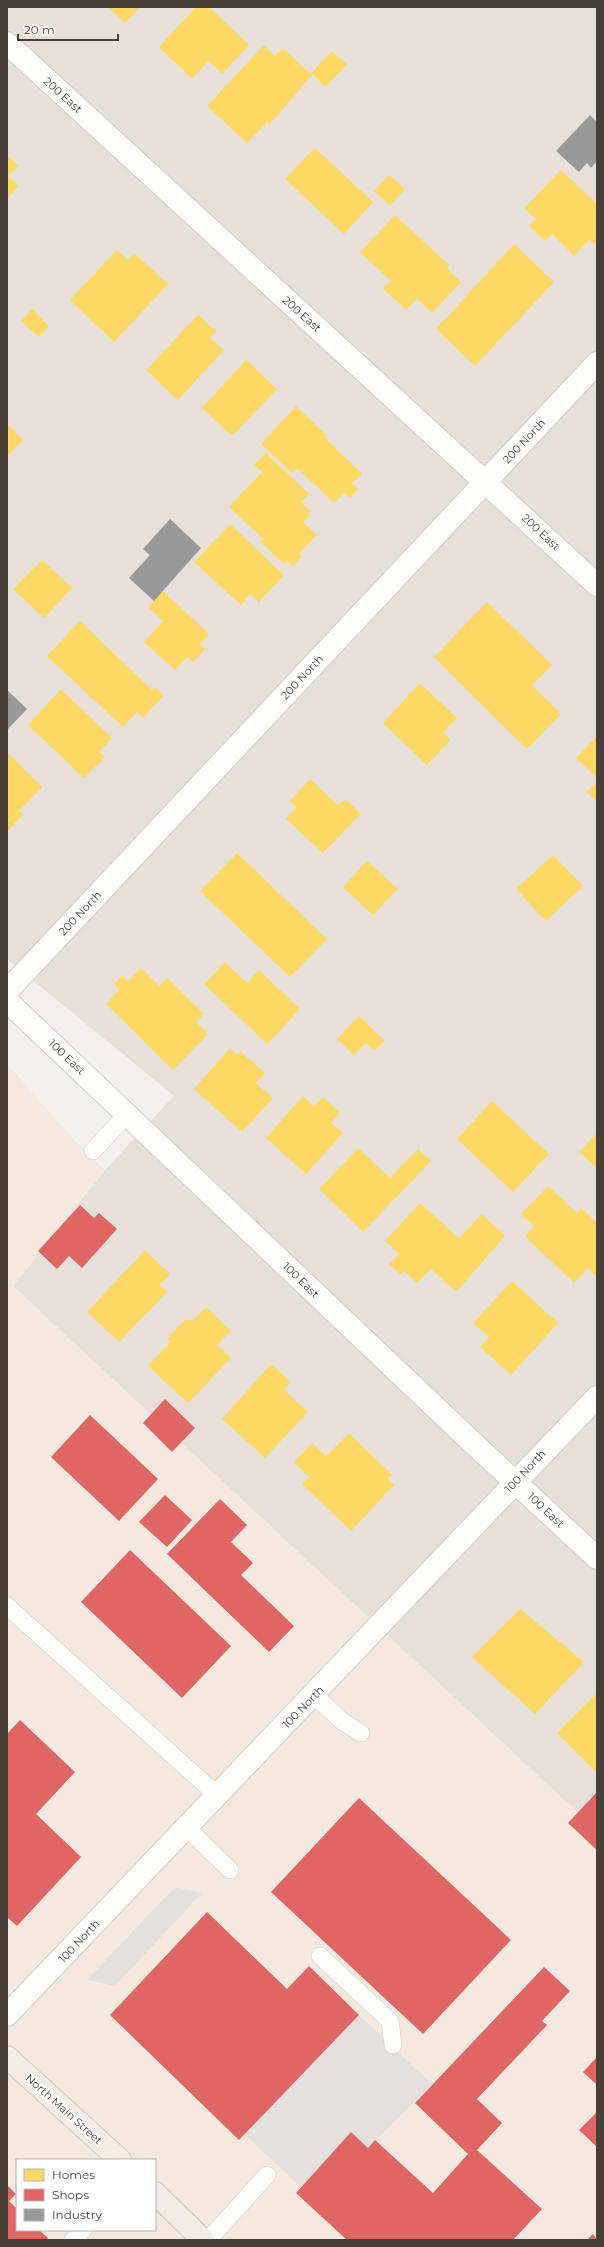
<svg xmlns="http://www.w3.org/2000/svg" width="604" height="2247" font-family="Montserrat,sans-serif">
<rect width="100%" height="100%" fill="#f2efec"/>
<polygon fill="#e6e0d9" points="7,7 597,7 597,1793 578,1813 13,1286 105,1170 174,1096 7,959"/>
<path fill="#f5e8df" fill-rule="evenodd" d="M7,1064l70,79 28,27 -92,116 565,527 19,-20v447h-590zM17,2160h138v70h-138z"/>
<g fill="#e4e0dd">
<polygon points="175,1887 202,1893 115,1986 87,1980"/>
<polygon points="359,2015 432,2084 368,2148 351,2132 301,2187 244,2134"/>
</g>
<g fill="#ffd966">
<polygon points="108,7 140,7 125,23"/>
<polygon points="196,7 209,7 249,45 222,74 208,61 192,79 159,47"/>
<polygon points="264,45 275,56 283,48 312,75 270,124 267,122 247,143 207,106"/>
<polygon points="332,51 347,64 326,87 311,73"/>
<polygon points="315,148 373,202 344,234 285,179"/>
<polygon points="7,155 19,166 8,176 19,186 7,198"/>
<polygon points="561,170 597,204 597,241 594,244 589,240 574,256 552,234 545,241 529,226 536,219 524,208"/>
<polygon points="389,175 405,189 390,206 374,191"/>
<polygon points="395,215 449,265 447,269 461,282 432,313 417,299 406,310 383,288 391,281 360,252"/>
<polygon points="514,244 554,282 475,366 436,329"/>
<polygon points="117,250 128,260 134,253 168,284 114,342 70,300"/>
<polygon points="32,309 49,326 39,337 21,321"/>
<polygon points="198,315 216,331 210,338 224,350 178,400 146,370"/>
<polygon points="246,360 277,389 232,436 202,408"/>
<polygon points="296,406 326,435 324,437 362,474 352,483 358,489 350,498 344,493 334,503 297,468 292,473 261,444"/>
<polygon points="7,424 23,440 9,454 7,452"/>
<polygon points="266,453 309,494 301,502 309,510 309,516 303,522 317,535 299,554 302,556 293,566 288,561 284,564 260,542 263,539 229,507 262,472 254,465"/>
<polygon points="230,524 284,575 259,602 250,594 241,605 194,562"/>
<polygon points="42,560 72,588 44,618 13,589"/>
<polygon points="163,591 209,634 200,644 205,649 193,662 187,657 175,670 144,642 163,621 148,607"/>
<polygon points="487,602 552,665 532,686 561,714 527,749 434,657"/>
<polygon points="80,621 152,690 155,687 164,695 143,718 137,712 123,727 47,656"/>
<polygon points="420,683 457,718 443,733 451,740 427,765 383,723"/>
<polygon points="61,689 112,738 99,752 105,757 84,778 28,725"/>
<polygon points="597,736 597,778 576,758"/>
<polygon points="7,753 42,787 19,811 23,814 7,832"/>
<polygon points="310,779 338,805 345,799 361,814 323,853 286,819 296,807 290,801"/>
<polygon points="597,782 597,802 587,792"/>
<polygon points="237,853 327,939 290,977 200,891"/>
<polygon points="553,855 583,886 546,921 516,889"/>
<polygon points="367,861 398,889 373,915 343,887"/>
<polygon points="225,962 247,983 259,970 300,1009 267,1044 204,984"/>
<polygon points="141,968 159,986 167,978 204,1014 196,1022 208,1034 173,1070 106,1004 119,990 114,984 122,976 128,981"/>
<polygon points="359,1016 385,1041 374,1051 366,1043 354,1055 337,1039"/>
<polygon points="230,1048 237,1055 240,1051 265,1073 256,1083 273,1098 242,1132 194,1089"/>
<polygon points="303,1096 314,1106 323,1097 340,1113 331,1123 343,1133 306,1174 266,1138"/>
<polygon points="492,1101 549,1154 513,1192 457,1139"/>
<polygon points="597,1133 597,1168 579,1152"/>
<polygon points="358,1148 390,1178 418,1149 431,1161 363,1232 319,1189"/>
<polygon points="548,1186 577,1213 581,1208 597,1223 597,1278 588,1268 574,1283 525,1236 534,1226 521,1214"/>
<polygon points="420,1203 459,1238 482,1214 505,1236 456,1292 431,1269 417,1283 404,1271 401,1275 389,1264 399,1254 385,1241"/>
<polygon points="145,1250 170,1274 160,1285 167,1292 119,1342 87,1312"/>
<polygon points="512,1281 558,1323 511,1375 480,1347 489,1337 473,1323"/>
<polygon points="206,1307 231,1331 217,1345 231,1358 188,1403 148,1366 170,1342 167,1339 186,1319 193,1321"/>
<polygon points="271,1364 291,1382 284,1390 308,1412 265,1458 222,1419"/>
<polygon points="349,1433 392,1475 388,1479 394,1485 351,1531 302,1484 309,1477 294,1462 312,1443 326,1456"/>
<polygon points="520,1609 584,1662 535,1714 472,1657"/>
<polygon points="596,1694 597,1695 597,1773 557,1733"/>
</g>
<g fill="#e06666">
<polygon points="80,1205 94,1218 99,1213 117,1229 82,1268 69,1256 57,1269 38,1251"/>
<polygon points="165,1399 195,1428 172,1452 143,1423"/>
<polygon points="90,1415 158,1479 119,1521 51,1457"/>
<polygon points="165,1495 192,1520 167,1547 139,1522"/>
<polygon points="220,1499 247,1525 231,1542 253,1563 241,1575 294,1626 269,1652 167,1554"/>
<polygon points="130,1550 231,1646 182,1698 81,1602"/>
<polygon points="20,1720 75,1772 36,1814 81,1857 17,1926 7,1917 7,1734"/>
<polygon points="597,1792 597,1850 568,1823"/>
<polygon points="359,1798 511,1940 423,2034 271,1892"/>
<polygon points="207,1912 287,1989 309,1966 359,2015 239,2140 110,2015"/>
<polygon points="544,1967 570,1991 542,2021 547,2025 477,2099 502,2123 477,2150 542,2209 513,2240 347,2240 296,2193 351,2132 368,2148 375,2140 433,2193 468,2154 415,2103"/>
<polygon points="597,2057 597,2085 583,2072"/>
<polygon points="597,2112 597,2147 579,2130"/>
<polygon points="7,2185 16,2194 9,2201 17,2209 17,2230 39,2230 48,2238 46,2240 7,2240"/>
<polygon points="593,2234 597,2240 587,2240"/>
</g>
<g fill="#999">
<polygon points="590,115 597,122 597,161 591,168 587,163 579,172 556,151"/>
<polygon points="170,519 201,548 154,601 129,578 150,555 143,549"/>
<polygon points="7,690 27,709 7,730"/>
</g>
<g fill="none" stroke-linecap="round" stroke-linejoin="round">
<defs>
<g id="lane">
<polyline points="93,1151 127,1114"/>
<polyline points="7,1606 218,1796"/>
<polyline points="314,1695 343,1722 361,1733"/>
<polyline points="187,1828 230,1870"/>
<polyline points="320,1956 390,2021 393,2045"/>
<polyline points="73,2240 83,2230"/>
<polyline points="208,2240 267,2175"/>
</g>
<g id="street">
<polyline points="7,43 597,585"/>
<polyline points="7,991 597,363"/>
<polyline points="7,1001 474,1444 597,1558"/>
<polyline points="7,2015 597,1397"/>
</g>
<g id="primary">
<polyline points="7,2057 120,2160"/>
<polyline points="155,2193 203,2240"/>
</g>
</defs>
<use href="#lane" stroke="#d0cdc9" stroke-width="18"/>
<use href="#street" stroke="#d0cdc9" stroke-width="24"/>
<use href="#primary" stroke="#d5c7b9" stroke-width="24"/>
<use href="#lane" stroke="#fdfdfc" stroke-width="17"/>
<use href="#street" stroke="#fdfdfc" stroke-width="22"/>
<use href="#primary" stroke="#f2ece4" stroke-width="22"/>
</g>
<g text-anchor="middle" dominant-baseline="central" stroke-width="4" stroke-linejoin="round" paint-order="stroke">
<g font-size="11" fill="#493f37" stroke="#fff">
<text transform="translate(63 95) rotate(42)">200 East</text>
<text transform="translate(302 314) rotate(42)">200 East</text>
<text transform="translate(524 441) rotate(-47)">200 North</text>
<text transform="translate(541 532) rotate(43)">200 East</text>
<text transform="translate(302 677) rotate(-47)">200 North</text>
<text transform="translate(80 913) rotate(-47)">200 North</text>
<text transform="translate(67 1057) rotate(43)">100 East</text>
<text transform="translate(301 1280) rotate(44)">100 East</text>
<text transform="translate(525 1471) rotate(-47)">100 North</text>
<text transform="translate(546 1510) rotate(43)">100 East</text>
<text transform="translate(303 1707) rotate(-46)">100 North</text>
<text transform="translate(79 1941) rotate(-47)">100 North</text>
<text transform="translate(64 2109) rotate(42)">North Main Street</text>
</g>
</g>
<rect width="604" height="2247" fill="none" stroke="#493f37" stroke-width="16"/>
<rect x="16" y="2159" width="140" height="72" fill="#ffffff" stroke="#b6b2af"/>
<rect x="24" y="2169" width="20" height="12" fill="#ffd966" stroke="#b6b2af"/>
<text x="52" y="2179" font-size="12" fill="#493f37">Homes</text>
<rect x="24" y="2189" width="20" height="12" fill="#e06666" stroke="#b6b2af"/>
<text x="52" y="2199" font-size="12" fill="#493f37">Shops</text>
<rect x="24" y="2209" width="20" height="12" fill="#999999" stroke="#b6b2af"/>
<text x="52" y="2219" font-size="12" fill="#493f37">Industry</text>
<path d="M18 34v6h100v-6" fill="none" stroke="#493f37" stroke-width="2"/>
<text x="24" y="34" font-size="12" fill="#493f37" stroke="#ffffff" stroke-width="3" paint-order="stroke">20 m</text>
</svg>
